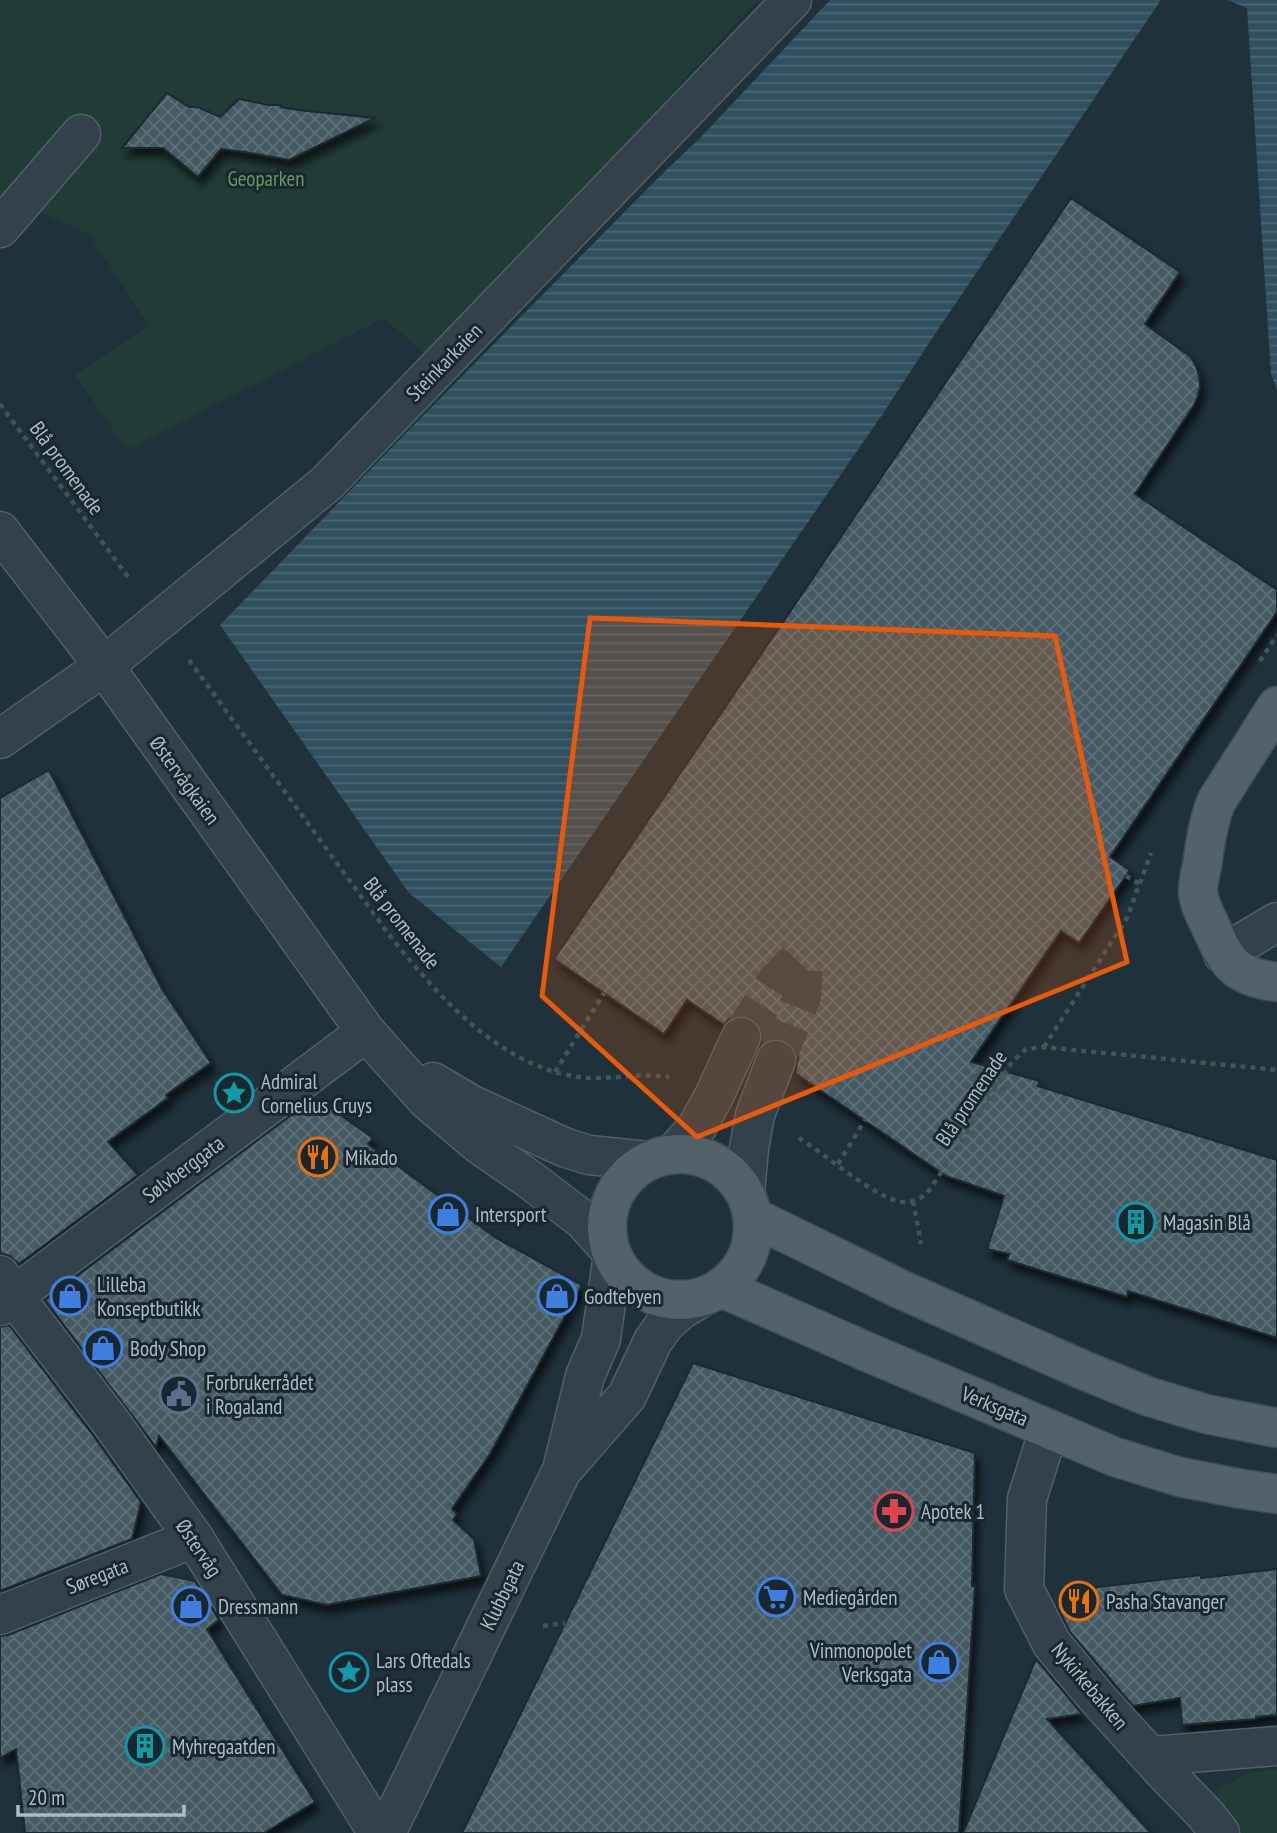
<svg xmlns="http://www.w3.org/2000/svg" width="1277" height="1833" font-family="'PT Sans Narrow',sans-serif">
<defs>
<pattern id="water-rules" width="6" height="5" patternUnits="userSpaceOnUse" patternTransform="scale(1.75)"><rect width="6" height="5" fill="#305060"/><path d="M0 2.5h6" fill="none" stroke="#4b6775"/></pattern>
<pattern id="building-cross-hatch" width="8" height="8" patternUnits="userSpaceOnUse" patternTransform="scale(1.75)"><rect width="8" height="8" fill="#455a63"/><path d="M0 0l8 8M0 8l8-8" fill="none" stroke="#5d7078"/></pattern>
<filter id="shadow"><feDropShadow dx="4.5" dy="8" stdDeviation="3.5" flood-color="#0009"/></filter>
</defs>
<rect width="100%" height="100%" fill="#1f313a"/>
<g fill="#213b37">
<polygon points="0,0 758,0 429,358 384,318 127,450 75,375 149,326 89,234 0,195"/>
<polygon points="1277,1769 1277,1833 1236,1833 1217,1811 1217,1791 1247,1773"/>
</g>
<g fill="url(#water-rules)">
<polygon points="830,0 1161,0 937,331 884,412 501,967 409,893 220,625 402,437 666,170 701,137"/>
<polygon points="1227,0 1277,0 1277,390 1271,374 1247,8"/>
</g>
<g fill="url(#building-cross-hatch)" stroke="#1b2930" stroke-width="2" filter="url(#shadow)">
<polygon points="167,93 189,107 198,107 220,117 239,99 269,105 280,105 281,107 298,110 375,118 289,160 245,152 221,149 198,177 163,148 122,148"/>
<polygon points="1071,198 1180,272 1145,324 1191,357 1196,366 1199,375 1200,386 1198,396 1194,405 1135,494 1277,590 1277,612 1110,857 1130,870 1079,943 1061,931 971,1062 1040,1081 1038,1086 1277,1160 1277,1338 1128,1291 1127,1297 1007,1260 1009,1254 987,1249 1004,1196 946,1176 795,1073 798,1057 793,1047 784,1040 773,1038 761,1044 763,1034 759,1025 751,1017 738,1015 729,1019 724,1025 687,1000 664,1034 554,959"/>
<polygon points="49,770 161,987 211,1063 166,1095 168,1098 108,1142 138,1175 19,1264 10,1256 0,1253 0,798"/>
<polygon points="310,1101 317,1107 322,1102 373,1138 368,1144 496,1238 582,1285 490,1454 452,1509 457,1514 453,1520 474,1539 481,1576 327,1605 282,1595 159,1436 156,1447 45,1300"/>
<polygon points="9,1325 92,1434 141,1502 132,1539 0,1591 0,1327"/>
<polygon points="693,1363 975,1453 972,1586 975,1585 959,1833 462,1833"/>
<polygon points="1277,1569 1277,1715 1256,1717 1256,1719 1182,1725 1180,1698 1133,1706 1070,1632 1057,1606 1064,1591 1201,1575 1201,1578"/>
<polygon points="161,1574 195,1581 219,1620 207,1629 315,1802 264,1833 25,1833 16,1749 0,1758 0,1636 8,1635"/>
<polygon points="1036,1659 1082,1714 1047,1719 1151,1833 963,1833"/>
</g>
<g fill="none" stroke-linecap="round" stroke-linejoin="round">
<g stroke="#34464f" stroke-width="38" stroke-dasharray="38 19" stroke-linecap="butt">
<polyline points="741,1037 776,982 805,952"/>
<polyline points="776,1060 802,997 805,952"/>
</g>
<defs>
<g id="minor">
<polyline points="0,228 81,134"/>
<polyline points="0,531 104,666 366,1032 427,1100 480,1145 529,1179 583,1220 611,1251"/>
<polyline points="0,739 104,666 327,483 792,0"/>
<polyline points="1223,954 1277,922"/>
<polyline points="433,1082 472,1105 566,1148 589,1155 648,1161"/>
<polyline points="673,1154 697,1127 714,1096 741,1037"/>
<polyline points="745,1193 749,1148 755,1115 776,1060"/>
<polyline points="0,1275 14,1296 110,1421 194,1538 378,1833"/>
<polyline points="0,1306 366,1032"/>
<polyline points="1049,1429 1027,1499 1024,1589 1052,1644 1098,1699 1164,1772 1205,1814 1220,1833"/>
<polyline points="566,1466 627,1396 653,1341 665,1324 682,1309 699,1299"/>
<polyline points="0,1615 194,1538"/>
<polyline points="1151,1756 1277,1746"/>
<polyline points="386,1833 562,1470 585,1376 601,1339 612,1261"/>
</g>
<g id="major">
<path d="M1277,706l-61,96c-8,21 -11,42 -14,64 -2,8 -4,18 -4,26 1,11 6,21 11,31 17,38 24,54 68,59"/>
<circle cx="680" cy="1227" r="73"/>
<polyline points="753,1217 900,1289 1083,1370 1147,1396 1206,1414 1277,1428"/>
<polyline points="722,1288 872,1354 1115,1457 1180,1477 1242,1489 1277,1494"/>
</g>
</defs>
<use href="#minor" stroke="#506067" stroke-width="41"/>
<use href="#major" stroke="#3f4e56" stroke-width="41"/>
<g stroke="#3f5754" stroke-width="4.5" stroke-dasharray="5 5" stroke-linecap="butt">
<polyline points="0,404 131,581"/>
<path d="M189,660l198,272c48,61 110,133 191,145 30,4 61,-5 91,0"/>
<polyline points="1260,661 1277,635"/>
<polyline points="1126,876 1140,884"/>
<polyline points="1044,1047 1127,918 1151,853"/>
<polyline points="555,1072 604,993"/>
<path d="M799,1138c25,15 78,62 104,64 12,1 21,-5 28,-14l81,-126 14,-13 18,-2 233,23"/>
<polyline points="838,1164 865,1120"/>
<polyline points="913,1201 921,1244"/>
<polyline points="543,1626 565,1623"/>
</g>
<use href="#minor" stroke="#33424a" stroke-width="38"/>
<use href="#major" stroke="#51626a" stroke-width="38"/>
<polyline stroke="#3f5754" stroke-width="4.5" stroke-dasharray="5 5" stroke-linecap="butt" points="965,1071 1025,1098"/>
</g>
<path fill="#e8590c" fill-opacity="0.2" stroke="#e8590c" stroke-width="5" stroke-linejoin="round" d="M590,618l465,18 72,326 -430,175 -155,-141z"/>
<defs>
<symbol id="sight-ring" viewBox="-11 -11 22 22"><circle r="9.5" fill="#19272e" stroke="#0f9aa8" stroke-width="1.5"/><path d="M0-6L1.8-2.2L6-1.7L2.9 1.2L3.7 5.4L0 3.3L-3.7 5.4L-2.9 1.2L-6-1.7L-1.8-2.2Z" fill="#0f9aa8"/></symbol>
<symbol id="restaurant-ring" viewBox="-11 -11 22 22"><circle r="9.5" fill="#19272e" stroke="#e8710a" stroke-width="1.5"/><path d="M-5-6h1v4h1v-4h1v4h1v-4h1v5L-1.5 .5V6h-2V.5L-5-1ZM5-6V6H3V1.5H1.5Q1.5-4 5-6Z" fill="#e8710a"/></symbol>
<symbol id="shop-ring" viewBox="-11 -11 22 22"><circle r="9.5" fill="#19272e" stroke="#3f7fe0" stroke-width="1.5"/><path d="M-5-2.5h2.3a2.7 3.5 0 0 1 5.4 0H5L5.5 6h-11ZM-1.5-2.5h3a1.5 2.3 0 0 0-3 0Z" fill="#3f7fe0"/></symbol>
<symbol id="building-ring" viewBox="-11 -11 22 22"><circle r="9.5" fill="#19272e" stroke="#0f9aa8" stroke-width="1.5"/><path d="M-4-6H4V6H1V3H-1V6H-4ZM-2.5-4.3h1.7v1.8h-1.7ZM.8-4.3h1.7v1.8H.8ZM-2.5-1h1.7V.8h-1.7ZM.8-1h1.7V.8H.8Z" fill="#0f9aa8"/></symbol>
<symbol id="civic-ring" viewBox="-11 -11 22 22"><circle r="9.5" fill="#19272e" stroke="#5c6f8a" stroke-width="1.5"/><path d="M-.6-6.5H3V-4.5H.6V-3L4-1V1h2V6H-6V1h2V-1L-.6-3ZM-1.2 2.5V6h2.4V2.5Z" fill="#5c6f8a"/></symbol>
<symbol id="pharmacy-ring" viewBox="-11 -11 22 22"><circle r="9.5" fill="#19272e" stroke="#e0444e" stroke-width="1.5"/><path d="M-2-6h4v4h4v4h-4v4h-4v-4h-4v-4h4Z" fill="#e0444e"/></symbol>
<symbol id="supermarket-ring" viewBox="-11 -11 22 22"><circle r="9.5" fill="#19272e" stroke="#3f7fe0" stroke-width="1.5"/><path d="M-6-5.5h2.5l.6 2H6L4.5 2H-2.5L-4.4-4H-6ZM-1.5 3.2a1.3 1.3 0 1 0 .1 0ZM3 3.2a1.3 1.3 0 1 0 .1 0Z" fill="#3f7fe0"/></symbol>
</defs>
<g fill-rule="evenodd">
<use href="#sight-ring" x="212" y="1071" width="44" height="44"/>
<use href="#restaurant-ring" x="296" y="1135" width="44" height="44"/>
<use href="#shop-ring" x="426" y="1192" width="44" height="44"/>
<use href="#building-ring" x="1114" y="1200" width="44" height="44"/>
<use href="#shop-ring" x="48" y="1274" width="44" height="44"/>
<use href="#shop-ring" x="535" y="1274" width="44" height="44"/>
<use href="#shop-ring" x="81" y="1326" width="44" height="44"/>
<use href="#civic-ring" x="157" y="1372" width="44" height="44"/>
<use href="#pharmacy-ring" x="872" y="1489" width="44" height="44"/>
<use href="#supermarket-ring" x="754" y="1575" width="44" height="44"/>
<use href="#restaurant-ring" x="1057" y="1579" width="44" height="44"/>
<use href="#shop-ring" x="169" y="1584" width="44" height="44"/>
<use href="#shop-ring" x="917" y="1640" width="44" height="44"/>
<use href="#sight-ring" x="327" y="1650" width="44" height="44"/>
<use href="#building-ring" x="123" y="1724" width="44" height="44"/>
</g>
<g text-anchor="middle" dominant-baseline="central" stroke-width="6" stroke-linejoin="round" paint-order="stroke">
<g font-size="21" fill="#659863" stroke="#19272e">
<text x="266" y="178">Geoparken</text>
</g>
<g font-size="21" fill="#adbdc6" stroke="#19272e">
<text transform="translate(444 362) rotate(-46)">Steinkarkaien</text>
<text transform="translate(67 468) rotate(54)">Blå promenade</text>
<text transform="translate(185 780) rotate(54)">Østervågkaien</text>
<text transform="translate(402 923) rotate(52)">Blå promenade</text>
<text transform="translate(971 1098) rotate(-56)">Blå promenade</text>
<text transform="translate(183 1169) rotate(-37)">Sølvberggata</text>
<text transform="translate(995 1406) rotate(23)">Verksgata</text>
<text transform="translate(199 1548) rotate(56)">Østervåg</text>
<text transform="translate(97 1576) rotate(-21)">Søregata</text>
<text transform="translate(502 1595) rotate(-64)">Klubbgata</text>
<text transform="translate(1090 1686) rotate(50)">Nykirkebakken</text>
</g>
<g font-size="21" fill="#adbdc6" stroke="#19272e" text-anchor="start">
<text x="261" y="1081">Admiral<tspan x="261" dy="24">Cornelius Cruys</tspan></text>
<text x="345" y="1157">Mikado</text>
<text x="475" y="1214">Intersport</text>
<text x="1163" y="1222">Magasin Blå</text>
<text x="97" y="1284">Lilleba<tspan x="97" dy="24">Konseptbutikk</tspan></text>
<text x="584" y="1296">Godtebyen</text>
<text x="130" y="1348">Body Shop</text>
<text x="206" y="1382">Forbrukerrådet<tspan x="206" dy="24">i Rogaland</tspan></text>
<text x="921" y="1511">Apotek 1</text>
<text x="803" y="1597">Mediegården</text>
<text x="1106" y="1601">Pasha Stavanger</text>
<text x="218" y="1606">Dressmann</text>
<text x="912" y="1650" text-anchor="end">Vinmonopolet<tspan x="912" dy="24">Verksgata</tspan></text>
<text x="376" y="1660">Lars Oftedals<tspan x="376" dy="24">plass</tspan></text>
<text x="172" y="1746">Myhregaatden</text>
</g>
</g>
<path d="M18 1805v10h166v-10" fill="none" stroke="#adbdc6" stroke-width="3.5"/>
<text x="28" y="1805" font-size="21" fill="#adbdc6" stroke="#19272e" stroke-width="5" paint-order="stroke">20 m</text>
</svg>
